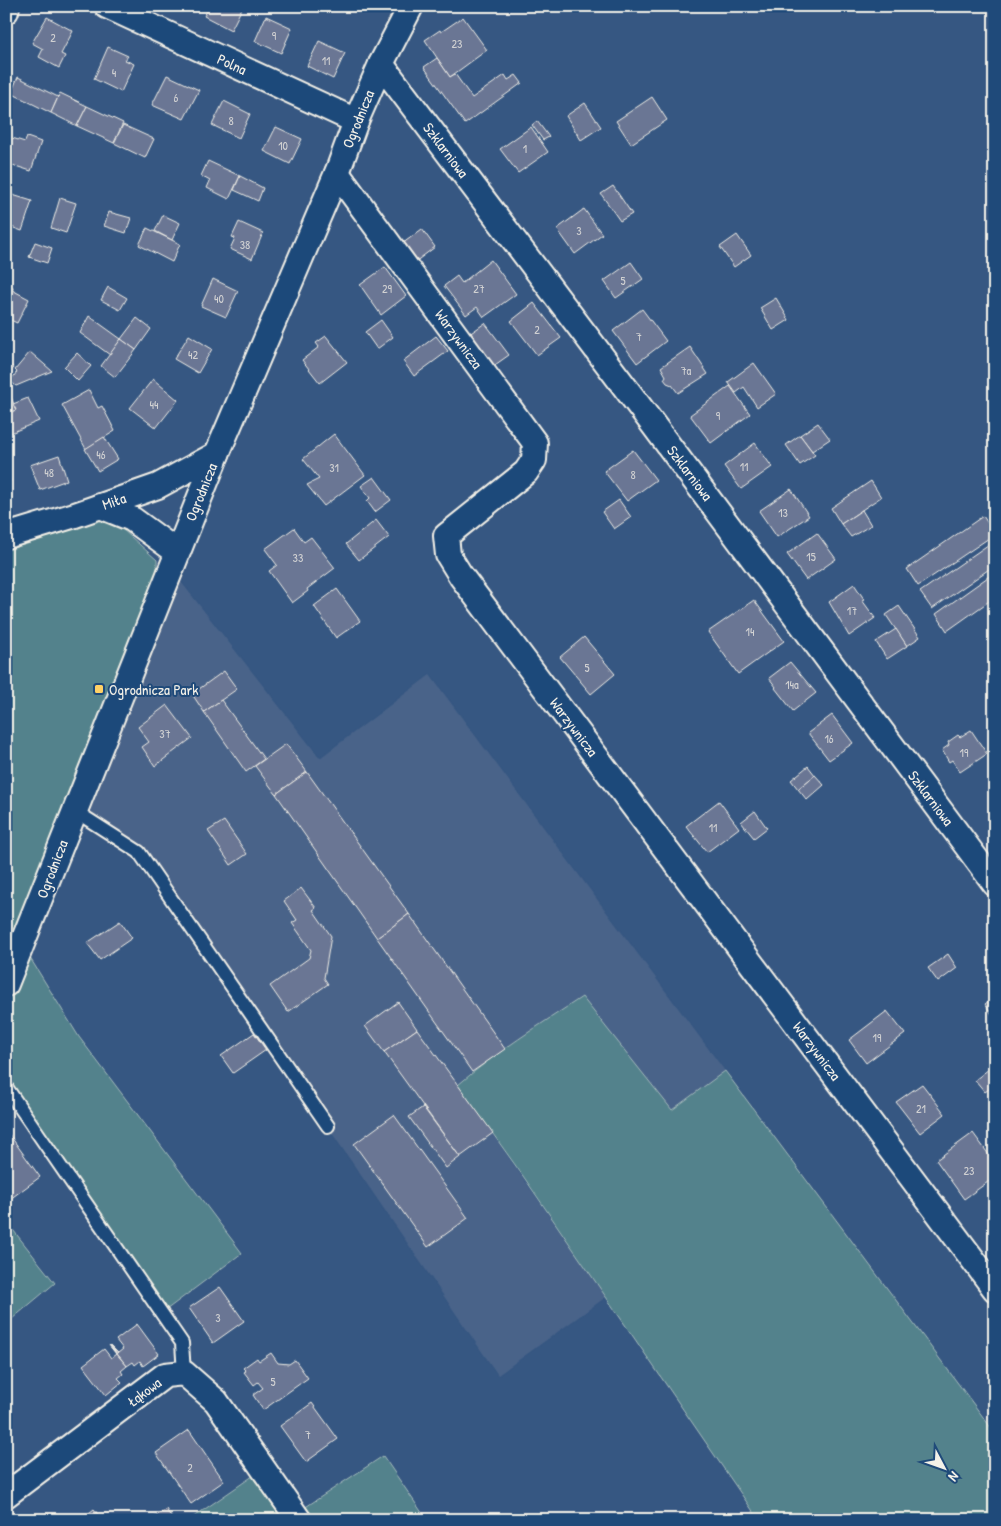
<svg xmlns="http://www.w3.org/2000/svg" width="1001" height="1526" font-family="'Patrick Hand',sans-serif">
<rect width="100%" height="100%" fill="#365782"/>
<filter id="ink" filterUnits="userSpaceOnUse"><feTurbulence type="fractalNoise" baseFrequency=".02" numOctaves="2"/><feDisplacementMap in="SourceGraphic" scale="10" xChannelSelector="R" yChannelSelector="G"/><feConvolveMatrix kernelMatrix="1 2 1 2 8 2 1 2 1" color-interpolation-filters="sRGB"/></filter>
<g filter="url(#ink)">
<polygon fill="#496389" points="170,568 320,758 430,675 725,1071 672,1111 582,997 505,1049 472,1072 458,1085 606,1297 498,1375 139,852 75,811"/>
<g fill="#53828c" stroke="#a4baba">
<polygon points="95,505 157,560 157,583 6,968 6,535"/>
<polygon points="22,945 79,1037 242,1253 162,1313 6,1087 6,984"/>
<path d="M582,997l90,113 53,-39 270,362v87h-236l-236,-344 -65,-91c38,-33 82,-60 124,-88z"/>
<polygon points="6,1221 55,1283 6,1324"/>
<polygon points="383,1456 427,1520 189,1520 263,1469 295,1514"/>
</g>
<g fill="#6b7694" stroke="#f4f1e8">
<polygon points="210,6 243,6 231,30 204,16"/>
<polygon points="266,16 292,28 281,53 255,41"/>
<polygon points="47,17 73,31 61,54 65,56 59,68 39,57 43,49 32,43"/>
<polygon points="463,17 487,50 450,77 425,40 440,30 441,32"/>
<polygon points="319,41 345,53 333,79 307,66"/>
<polygon points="108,47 128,56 125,60 134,64 121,92 94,79"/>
<polygon points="437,58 450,77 455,74 472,98 505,75 508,80 516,75 522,83 465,124 424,67"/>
<polygon points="167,75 199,90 184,119 152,105"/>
<polygon points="18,77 58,97 51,113 11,93"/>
<polygon points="60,93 87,106 77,126 51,113"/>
<polygon points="652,97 667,120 631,144 616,121"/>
<polygon points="224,101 250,114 239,138 212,125"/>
<polygon points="585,103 601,127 581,140 566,116"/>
<polygon points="87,106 123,123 114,143 77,126"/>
<polygon points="537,121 549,137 543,140 532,125"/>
<polygon points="123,125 154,139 145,158 114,143"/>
<polygon points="276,127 302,139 290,164 264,151"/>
<polygon points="531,127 548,152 518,173 500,149"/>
<polygon points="27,137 41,142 31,171 6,163 6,153 12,138 25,142"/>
<polygon points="208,161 240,176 229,199 207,188 210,181 201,176"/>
<polygon points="240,176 263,188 258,201 234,190"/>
<polygon points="613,186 632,214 620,221 601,194"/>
<polygon points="6,193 32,201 22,231 6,225"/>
<polygon points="60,198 76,203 66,233 51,228"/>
<polygon points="584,209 602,234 575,254 557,229"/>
<polygon points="109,212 131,218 126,233 104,226"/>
<polygon points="163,215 180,223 172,240 155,231"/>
<polygon points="239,222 263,233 252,259 230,249 235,238 232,237"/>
<polygon points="147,228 180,244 172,262 139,245"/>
<polygon points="422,229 435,247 415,262 402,244"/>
<polygon points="737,235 751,255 734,267 720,247"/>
<polygon points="35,242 52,248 47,263 29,257"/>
<polygon points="491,260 516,294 484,317 477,307 466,315 444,286 457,276 462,283"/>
<polygon points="631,262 643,279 616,298 604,281"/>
<polygon points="385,267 406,296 381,315 360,285"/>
<polygon points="213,279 238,291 226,317 201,306"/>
<polygon points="6,284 13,287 12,290 29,299 17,323 6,318"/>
<polygon points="108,287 127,298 120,310 101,300"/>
<polygon points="776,298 789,320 773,330 760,308"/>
<polygon points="534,303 561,338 537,355 511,321"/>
<polygon points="642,309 666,341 637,363 613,331"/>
<polygon points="89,316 121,339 110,355 80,333"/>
<polygon points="137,318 151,329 136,350 121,339"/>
<polygon points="381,320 393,337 377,349 365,332"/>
<polygon points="485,323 509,355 492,367 468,335"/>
<polygon points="189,335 212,349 198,373 174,359"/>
<polygon points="326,336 347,362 320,383 302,360 319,347 316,343"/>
<polygon points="436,336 448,351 414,376 403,361"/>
<polygon points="121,339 136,350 115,377 101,366"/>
<polygon points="690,347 708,374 678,393 672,385 667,383 664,379 666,376 661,367"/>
<polygon points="30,352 52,371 16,386 10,381 17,372 15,370"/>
<polygon points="77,353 91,366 78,381 64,367"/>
<polygon points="6,361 14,368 6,376"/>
<polygon points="754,363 776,394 757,407 744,387 736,393 728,382"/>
<polygon points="153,379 178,400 156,428 130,408"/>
<polygon points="730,386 750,414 711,443 690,415"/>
<polygon points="8,389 16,410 6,414 6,390"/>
<polygon points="89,390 98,408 102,406 115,431 86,449 62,405"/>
<polygon points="28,398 39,421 6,435 6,414 16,410 13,404"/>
<polygon points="818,423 830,439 812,451 800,435"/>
<polygon points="334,434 365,475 324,506 307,485 319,479 303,459"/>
<polygon points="800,435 815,455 800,465 786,445"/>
<polygon points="104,437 118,459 98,471 85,449"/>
<polygon points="755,443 772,467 741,489 724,466"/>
<polygon points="633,450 656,480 627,501 604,471"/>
<polygon points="59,455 67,480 40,490 30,465"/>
<polygon points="6,470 11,481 6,483"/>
<polygon points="374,477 391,500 375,512 367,501 370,498 361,486"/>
<polygon points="871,481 881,497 841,524 831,508"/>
<polygon points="791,489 809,516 777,537 759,511"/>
<polygon points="619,500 631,517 614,529 602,512"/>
<polygon points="862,510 871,525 851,537 841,524"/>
<polygon points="983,516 995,534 918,586 907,569"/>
<polygon points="376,520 389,537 359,560 346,544"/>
<polygon points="294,528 304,542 311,537 335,568 307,589 308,591 292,603 269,571 277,565 265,549"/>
<polygon points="817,533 836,559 806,580 787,554"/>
<polygon points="995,540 995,565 932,609 920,592"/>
<polygon points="995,572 995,597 947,631 936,614"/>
<polygon points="854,584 864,599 862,600 875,618 849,636 829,602"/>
<polygon points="337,589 360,621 336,638 314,606"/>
<polygon points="754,600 784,641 738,674 708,632"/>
<polygon points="899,606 920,637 907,646 886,615"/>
<polygon points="896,629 907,646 887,659 876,642"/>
<polygon points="584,637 615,674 591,694 560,657"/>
<polygon points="790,662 816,693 793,711 775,688 776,687 769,678"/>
<polygon points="224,671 237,689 204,712 192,694"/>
<polygon points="221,700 264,759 246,772 204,712"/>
<polygon points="167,705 192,738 155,766 142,747 149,742 138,727"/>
<polygon points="832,715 853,743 829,760 808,733"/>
<polygon points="971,730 987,754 960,772 952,760 949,762 942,750 949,745 948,742 958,735 960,737"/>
<polygon points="286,744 307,772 276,794 255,766"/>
<polygon points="808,766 815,775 798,789 791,780"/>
<polygon points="307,772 409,914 377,938 276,794"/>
<polygon points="815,775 824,785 807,800 798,789"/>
<polygon points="719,801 739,828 707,852 686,826"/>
<polygon points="755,811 767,828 754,838 741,822"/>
<polygon points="224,821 247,854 231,865 208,831"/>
<polygon points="301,888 316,908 313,910 331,936 324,978 328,984 288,1012 270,986 309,958 311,950 292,923 297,920 284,901"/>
<polygon points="409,914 505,1049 472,1072 377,938"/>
<polygon points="120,921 132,938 100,960 87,943"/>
<polygon points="948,954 957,968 938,982 928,968"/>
<polygon points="995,988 995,1019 985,1004 993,998 989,992"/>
<polygon points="398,1002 417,1029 384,1052 365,1026"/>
<polygon points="887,1011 905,1034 866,1063 849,1040"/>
<polygon points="417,1029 493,1133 460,1157 384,1052"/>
<polygon points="254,1033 266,1050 233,1073 221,1056"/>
<polygon points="994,1065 995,1085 985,1092 975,1080"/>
<polygon points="922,1084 945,1114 920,1133 896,1102"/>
<polygon points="423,1107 460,1157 446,1168 409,1117"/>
<polygon points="394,1115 468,1218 428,1247 354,1144"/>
<polygon points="6,1130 40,1177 6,1202"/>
<polygon points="973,1133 995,1163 995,1177 964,1199 936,1160"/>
<polygon points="995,1220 995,1241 990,1234 994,1231 989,1224"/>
<polygon points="220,1287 244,1321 213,1343 189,1308"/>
<polygon points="137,1324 159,1354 143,1366 140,1361 135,1365 133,1362 127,1366 110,1345 118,1353 123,1349 116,1340"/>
<polygon points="109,1345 127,1366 121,1371 123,1374 118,1378 122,1382 106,1395 83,1365 104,1349 111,1358 116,1354"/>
<polygon points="271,1353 278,1363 289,1364 295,1360 308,1378 263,1410 253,1395 263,1388 258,1382 254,1385 244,1372 246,1371 243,1368 257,1358 259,1361"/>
<polygon points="312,1403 338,1439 306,1462 280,1426"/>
<polygon points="189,1430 224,1481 191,1504 156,1453"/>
<polygon points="94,1509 102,1520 80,1520"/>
<polygon points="166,1509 173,1520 151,1520"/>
</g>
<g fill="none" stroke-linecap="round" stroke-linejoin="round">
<defs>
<g id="lane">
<polyline points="75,811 139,852 328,1126"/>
<polyline points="6,1087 182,1343 184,1373"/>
</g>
<g id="street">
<polyline points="107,6 356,121"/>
<polyline points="6,11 7,6"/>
<polyline points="381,64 649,419 995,884"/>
<polyline points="337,173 535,443 534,460 526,472 446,536 448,555 461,576 995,1289"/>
<polyline points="100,506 132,519 177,552"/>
<polyline points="6,536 75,515 158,486 217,454"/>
<polyline points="6,984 217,454 337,173 356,121 381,64 411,6"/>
<polyline points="6,1495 165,1375 184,1373 216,1401 299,1520"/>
</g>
</defs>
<use href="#lane" stroke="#f4f1e8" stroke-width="16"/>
<use href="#street" stroke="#f4f1e8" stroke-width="28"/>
<use href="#lane" stroke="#1f4a7a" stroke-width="12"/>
<use href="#street" stroke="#1f4a7a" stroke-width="24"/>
</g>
</g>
<rect fill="#ffd166" stroke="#1f4a7a" stroke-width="2" x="94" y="684" width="10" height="10" rx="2.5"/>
<g text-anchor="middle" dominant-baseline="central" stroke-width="4" stroke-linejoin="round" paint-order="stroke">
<g font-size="12" fill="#d2d2d3">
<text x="274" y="35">9</text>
<text x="53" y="37">2</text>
<text x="457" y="43">23</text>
<text x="326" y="60">11</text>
<text x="114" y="72">4</text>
<text x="176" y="97">6</text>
<text x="231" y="120">8</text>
<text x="283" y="145">10</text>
<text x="525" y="148">1</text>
<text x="579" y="230">3</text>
<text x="245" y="244">38</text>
<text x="623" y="280">5</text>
<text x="387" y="288">29</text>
<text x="479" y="288">27</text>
<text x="219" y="298">40</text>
<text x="537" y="329">2</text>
<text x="639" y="336">7</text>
<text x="193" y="354">42</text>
<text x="686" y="370">7a</text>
<text x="154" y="404">44</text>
<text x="718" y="415">9</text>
<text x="101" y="454">46</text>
<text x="744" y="466">11</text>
<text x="334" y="467">31</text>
<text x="49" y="472">48</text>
<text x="633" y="474">8</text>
<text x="783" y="512">13</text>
<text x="811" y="556">15</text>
<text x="298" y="557">33</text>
<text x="852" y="610">17</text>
<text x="750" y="631">14</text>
<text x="587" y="667">5</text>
<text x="792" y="684">14a</text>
<text x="165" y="733">37</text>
<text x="829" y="738">16</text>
<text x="964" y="752">19</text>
<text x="713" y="827">11</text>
<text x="877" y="1037">19</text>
<text x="921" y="1108">21</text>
<text x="969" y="1170">23</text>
<text x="218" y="1317">3</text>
<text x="273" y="1381">5</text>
<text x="308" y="1434">7</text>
<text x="190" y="1467">2</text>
</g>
<g font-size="15" fill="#f4f1e8" stroke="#1f4a7a">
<text transform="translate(232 64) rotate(25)">Polna</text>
<text transform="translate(358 119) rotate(-68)">Ogrodnicza</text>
<text transform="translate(446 150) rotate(53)">Szklarniowa</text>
<text transform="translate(459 339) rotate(54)">Warzywnicza</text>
<text transform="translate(690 473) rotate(53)">Szklarniowa</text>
<text transform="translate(201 492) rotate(-68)">Ogrodnicza</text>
<text transform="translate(114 501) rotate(-19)">Miła</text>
<text transform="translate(574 727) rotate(53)">Warzywnicza</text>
<text transform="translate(931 798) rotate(53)">Szklarniowa</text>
<text transform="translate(52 869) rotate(-69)">Ogrodnicza</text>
<text transform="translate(817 1051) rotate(53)">Warzywnicza</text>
<text transform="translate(144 1392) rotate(-37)">Łąkowa</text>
</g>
<g font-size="15" fill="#f4f1e8" stroke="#1f4a7a" text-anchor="start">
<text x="109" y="689">Ogrodnicza Park</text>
</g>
</g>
<rect width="1001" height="1526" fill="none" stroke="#1f4a7a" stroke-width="25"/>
<rect x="12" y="12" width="976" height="1501" fill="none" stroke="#f4f1e8" stroke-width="2" filter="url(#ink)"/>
<g transform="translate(944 1468) rotate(131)" stroke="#1f4a7a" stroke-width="4" paint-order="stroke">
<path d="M0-4L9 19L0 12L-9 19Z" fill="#f4f1e8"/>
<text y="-8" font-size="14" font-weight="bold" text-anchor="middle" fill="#f4f1e8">N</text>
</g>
</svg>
